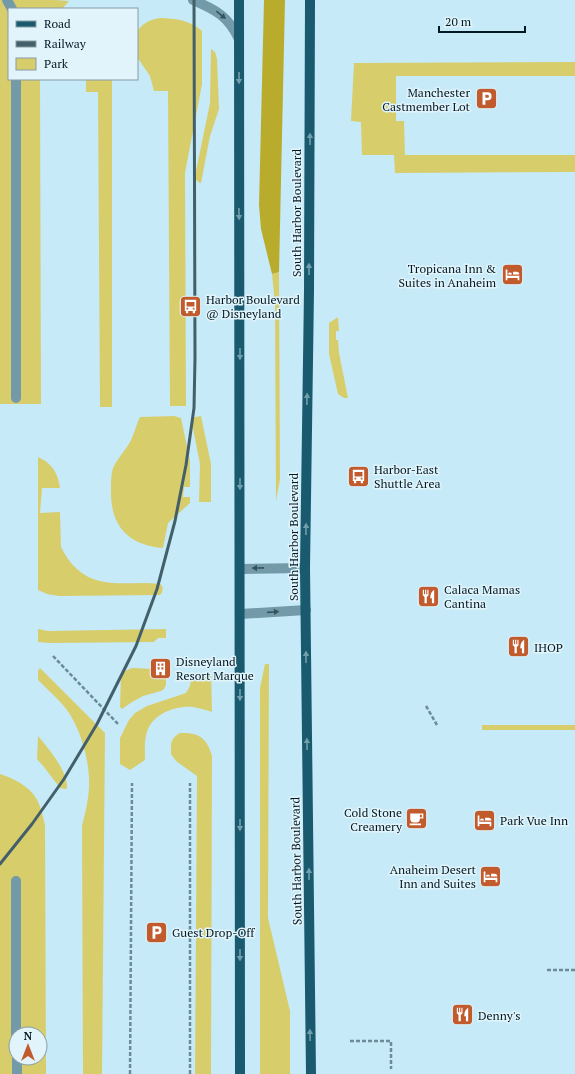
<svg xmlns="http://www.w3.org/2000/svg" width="575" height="1074" font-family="'PT Serif',serif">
<rect width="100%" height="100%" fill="#c6eaf8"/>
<g fill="#d8cd6b" fill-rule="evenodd">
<polygon points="0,0 55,0 69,1 62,9 9,9 9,79 40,79 41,404 0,404"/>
<path d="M161,18c14,0 31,3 41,13v53l-17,89 1,233h-16l-2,-315h-14l-4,-15 -13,-19v-25c5,-9 14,-13 24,-14z"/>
<polygon points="211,49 215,52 217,59 219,109 210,136 201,183 200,183 196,180 195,176 210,103"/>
<polygon points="575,62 575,76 396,76 396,121 404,121 405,155 575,155 575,172 395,173 394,155 362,155 361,122 351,121 354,63"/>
<polygon points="86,79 112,79 112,407 100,407 98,92 86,92"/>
<polygon points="279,272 280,479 276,501 275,304 272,274"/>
<polygon points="338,317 339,331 336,331 336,340 338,340 339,353 348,398 344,398 338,394 329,354 329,323"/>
<path d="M174,416l7,2 9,43v26h-6l-1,10h7v6l-22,20 -5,25c-36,-3 -53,-23 -52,-59 0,-6 0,-15 2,-21 4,-9 12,-17 17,-26 4,-7 6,-17 10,-25z"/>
<polygon points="201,416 211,464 211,502 199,502 200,464 191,418"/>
<path d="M38,457c14,6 20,16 22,31h-18l-2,25 20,-1 1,35c4,8 9,16 16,22 24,22 54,11 83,15 4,2 3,8 0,11l-101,1 -12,-2 -9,-4z"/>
<polygon points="38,629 48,631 166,629 166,638 158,638 154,642 49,643 38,642"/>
<polygon points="265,664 269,664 268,918 290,1011 290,1074 260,1074 260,688"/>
<path d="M40,668l65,65 -3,341h-19l-1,-248c4,-16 8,-32 7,-48 -1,-24 -11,-57 -27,-74 -8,-9 -16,-16 -24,-24v-9z"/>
<polygon points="132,668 154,669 156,674 166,675 166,685 164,689 161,691 143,696 132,702 122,709 120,707 121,675 125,671"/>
<path d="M192,673h19l1,39c-6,-2 -12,-4 -19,-5 -17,-2 -41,7 -46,25 -3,9 -2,19 -2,28l-15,10 -10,-6v-26l9,-18 6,-7 12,-7 39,-13 4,-7z"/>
<rect x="482" y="725" width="93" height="5"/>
<path d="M180,733c19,-1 27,5 32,23l-1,318h-16l2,-298 -21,-15 -5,-7c0,-11 -1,-15 9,-21z"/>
<path d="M38,736c10,12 30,35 29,52l-2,1 -5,-1 -16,-21 -7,-8z"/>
<path d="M0,774c13,4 29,12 36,24 5,8 7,19 9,27l1,249h-46zM16,1034h24v24h-24z"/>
</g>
<polygon fill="#b9ac2c" points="264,0 285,0 279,272 272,274 261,229 259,205"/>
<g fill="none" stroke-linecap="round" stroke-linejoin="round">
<g stroke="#6c8b97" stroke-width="2.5" stroke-dasharray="4 2" stroke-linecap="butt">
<polyline points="53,656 118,724"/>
<polyline points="426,706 437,725"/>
<polyline points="547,970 575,970"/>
<polyline points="350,1041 391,1041 391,1069"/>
<polyline points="130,1074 132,783"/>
<polyline points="190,1074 190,783"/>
</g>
<g stroke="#739aa8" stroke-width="10">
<polyline points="7,0 12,9"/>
<path d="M193,0c23,10 35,16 46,39"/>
<polyline points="16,79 16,398"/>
<polyline points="240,569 305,568"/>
<polyline points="240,614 306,610"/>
<polyline points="16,881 16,1034"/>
<polyline points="17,1058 17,1074"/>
</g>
<g stroke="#195a6e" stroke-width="10">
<polyline points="239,0 240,1074"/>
<polyline points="310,0 309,291 305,568 311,1074"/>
</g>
<polyline stroke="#425f6a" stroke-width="3" points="0,864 32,824 64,779 97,724 136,646 157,589 175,521 186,465 194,408 195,358 194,0"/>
</g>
<defs><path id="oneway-solid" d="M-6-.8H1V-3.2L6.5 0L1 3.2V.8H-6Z"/></defs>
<g fill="#34535f">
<use href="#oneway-solid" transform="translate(221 15) rotate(39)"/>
<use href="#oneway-solid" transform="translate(258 568) rotate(179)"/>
<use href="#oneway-solid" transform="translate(273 612) rotate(-4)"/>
</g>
<g fill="#739fad">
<use href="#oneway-solid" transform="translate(239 78) rotate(90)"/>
<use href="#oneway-solid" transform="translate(310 139) rotate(-90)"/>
<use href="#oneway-solid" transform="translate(239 214) rotate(89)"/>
<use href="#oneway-solid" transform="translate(309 269) rotate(-90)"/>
<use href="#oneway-solid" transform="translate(240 354) rotate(90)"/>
<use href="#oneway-solid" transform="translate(307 399) rotate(-89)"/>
<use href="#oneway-solid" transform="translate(240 484) rotate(90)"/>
<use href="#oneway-solid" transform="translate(306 529) rotate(-89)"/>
<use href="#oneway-solid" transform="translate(306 657) rotate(-90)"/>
<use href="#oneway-solid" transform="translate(240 695) rotate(90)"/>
<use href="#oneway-solid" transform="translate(307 744) rotate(-91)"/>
<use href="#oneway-solid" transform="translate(240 825) rotate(90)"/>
<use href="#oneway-solid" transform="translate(309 874) rotate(-91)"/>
<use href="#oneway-solid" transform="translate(240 955) rotate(90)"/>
<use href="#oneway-solid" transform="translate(310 1035) rotate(-91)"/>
</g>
<defs>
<symbol id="parking-square" viewBox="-11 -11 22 22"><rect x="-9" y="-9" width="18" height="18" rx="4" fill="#c15b2d" stroke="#e2f4fb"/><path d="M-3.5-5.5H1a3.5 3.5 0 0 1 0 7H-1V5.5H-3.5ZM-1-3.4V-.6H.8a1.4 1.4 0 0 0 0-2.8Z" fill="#fff"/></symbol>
<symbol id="hotel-square" viewBox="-11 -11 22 22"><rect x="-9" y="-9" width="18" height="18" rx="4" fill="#c15b2d" stroke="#e2f4fb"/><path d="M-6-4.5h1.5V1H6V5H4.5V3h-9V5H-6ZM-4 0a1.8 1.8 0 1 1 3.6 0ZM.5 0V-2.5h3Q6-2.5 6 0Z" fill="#fff"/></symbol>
<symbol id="bus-square" viewBox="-11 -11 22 22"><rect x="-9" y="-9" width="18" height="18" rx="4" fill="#c15b2d" stroke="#e2f4fb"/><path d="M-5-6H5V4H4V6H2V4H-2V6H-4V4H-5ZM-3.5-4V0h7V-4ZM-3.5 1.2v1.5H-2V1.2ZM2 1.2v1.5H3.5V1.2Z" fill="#fff"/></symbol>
<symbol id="restaurant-square" viewBox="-11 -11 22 22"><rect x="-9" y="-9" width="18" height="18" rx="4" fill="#c15b2d" stroke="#e2f4fb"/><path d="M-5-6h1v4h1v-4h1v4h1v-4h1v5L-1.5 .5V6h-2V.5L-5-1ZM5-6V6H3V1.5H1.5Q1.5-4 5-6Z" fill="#fff"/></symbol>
<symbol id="building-square" viewBox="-11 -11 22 22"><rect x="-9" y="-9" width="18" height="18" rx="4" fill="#c15b2d" stroke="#e2f4fb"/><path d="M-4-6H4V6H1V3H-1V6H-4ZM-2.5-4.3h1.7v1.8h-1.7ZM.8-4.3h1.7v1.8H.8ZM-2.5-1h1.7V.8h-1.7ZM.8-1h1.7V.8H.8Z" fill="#fff"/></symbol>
<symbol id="cafe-square" viewBox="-11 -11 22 22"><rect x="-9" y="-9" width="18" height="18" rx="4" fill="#c15b2d" stroke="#e2f4fb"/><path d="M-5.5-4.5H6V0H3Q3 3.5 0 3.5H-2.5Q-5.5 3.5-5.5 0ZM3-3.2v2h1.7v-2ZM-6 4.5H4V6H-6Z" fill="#fff"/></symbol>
</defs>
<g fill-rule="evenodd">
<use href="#parking-square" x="474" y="86" width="25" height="25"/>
<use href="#hotel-square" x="500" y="262" width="25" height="25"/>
<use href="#bus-square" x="178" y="294" width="25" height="25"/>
<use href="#bus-square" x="346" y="464" width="25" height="25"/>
<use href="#restaurant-square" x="416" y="584" width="25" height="25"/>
<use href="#restaurant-square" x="506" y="634" width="25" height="25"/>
<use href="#building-square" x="148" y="656" width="25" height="25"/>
<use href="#cafe-square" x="404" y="806" width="25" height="25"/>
<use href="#hotel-square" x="472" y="808" width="25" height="25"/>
<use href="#hotel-square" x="478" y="864" width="25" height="25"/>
<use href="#parking-square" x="144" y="920" width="25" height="25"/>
<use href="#restaurant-square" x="450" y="1002" width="25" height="25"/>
</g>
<g text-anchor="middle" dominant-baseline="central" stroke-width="3" stroke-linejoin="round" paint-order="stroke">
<g font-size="12" fill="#001923" stroke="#e2f4fb" text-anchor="start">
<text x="470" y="92" text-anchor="end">Manchester<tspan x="470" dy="14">Castmember Lot</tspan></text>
<text x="496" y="268" text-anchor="end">Tropicana Inn &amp;<tspan x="496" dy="14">Suites in Anaheim</tspan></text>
<text x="206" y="299">Harbor Boulevard<tspan x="206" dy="14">@ Disneyland</tspan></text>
<text x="374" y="469">Harbor-East<tspan x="374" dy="14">Shuttle Area</tspan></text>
<text x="444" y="589">Calaca Mamas<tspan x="444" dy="14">Cantina</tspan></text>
<text x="534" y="647">IHOP</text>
<text x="176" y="661">Disneyland<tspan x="176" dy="14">Resort Marque</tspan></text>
<text x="402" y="812" text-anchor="end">Cold Stone<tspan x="402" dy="14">Creamery</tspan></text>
<text x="500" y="820">Park Vue Inn</text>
<text x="476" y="869" text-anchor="end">Anaheim Desert<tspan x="476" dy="14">Inn and Suites</tspan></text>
<text x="172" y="932">Guest Drop-Off</text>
<text x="478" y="1015">Denny's</text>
</g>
<g font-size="12" fill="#001923" stroke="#e2f4fb">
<text transform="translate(296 213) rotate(-90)">South Harbor Boulevard</text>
<text transform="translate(293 537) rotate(-90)">South Harbor Boulevard</text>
<text transform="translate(296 861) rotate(-91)">South Harbor Boulevard</text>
</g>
</g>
<rect x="8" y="8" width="130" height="72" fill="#e2f4fb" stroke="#889ca5"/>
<rect x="16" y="21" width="20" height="6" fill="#195a6e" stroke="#889ca5"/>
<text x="44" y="28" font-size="12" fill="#001923">Road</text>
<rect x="16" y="41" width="20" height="6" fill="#425f6a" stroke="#889ca5"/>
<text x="44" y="48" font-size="12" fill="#001923">Railway</text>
<rect x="16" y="58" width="20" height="12" fill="#d8cd6b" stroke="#889ca5"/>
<text x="44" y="68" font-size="12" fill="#001923">Park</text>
<g transform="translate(28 1046)"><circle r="19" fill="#e2f4fb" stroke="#889ca5"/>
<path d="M0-3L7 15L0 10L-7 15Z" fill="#c15b2d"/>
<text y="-6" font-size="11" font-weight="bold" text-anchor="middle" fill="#001923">N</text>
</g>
<path d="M439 26v6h86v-6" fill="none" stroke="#001923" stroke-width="2"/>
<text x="445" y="26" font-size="12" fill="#001923" stroke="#e2f4fb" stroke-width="3" paint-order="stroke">20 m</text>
</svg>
